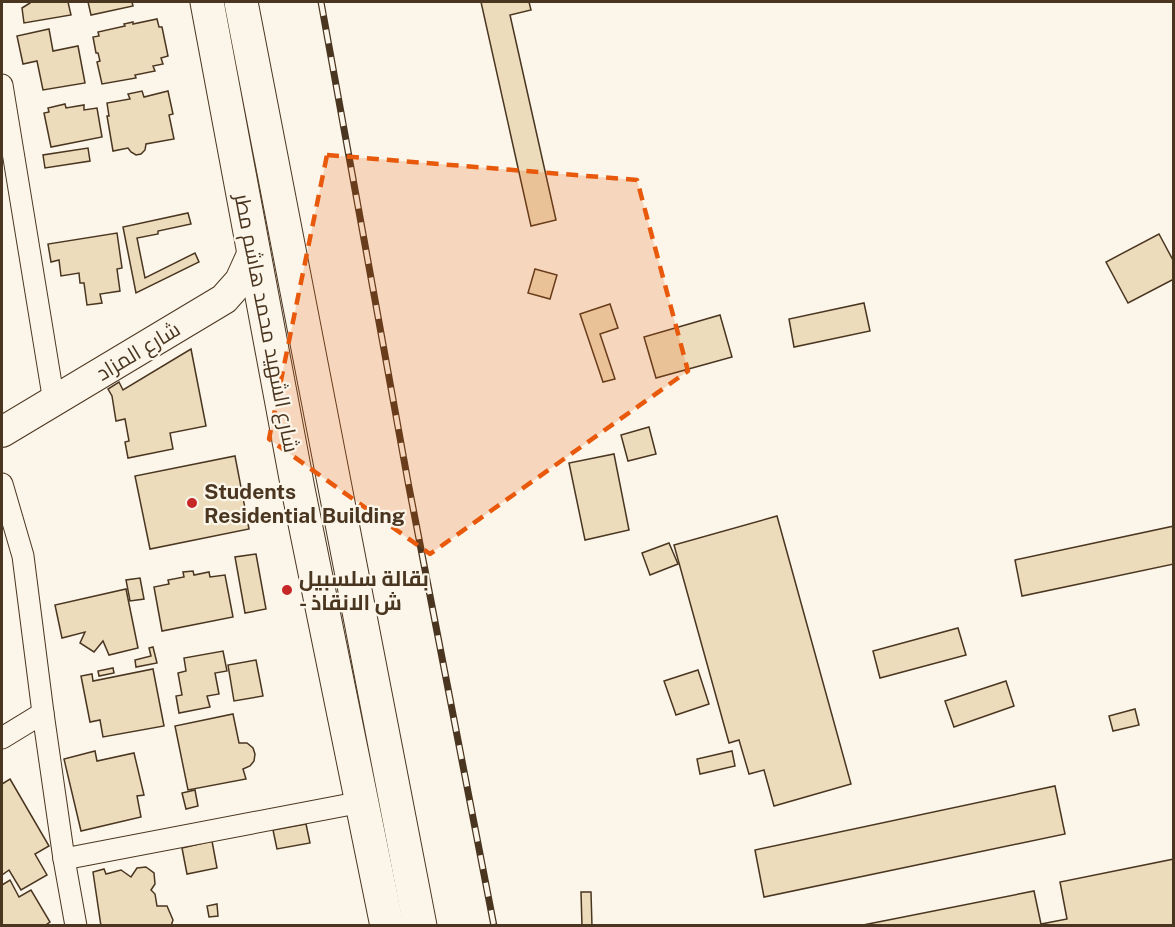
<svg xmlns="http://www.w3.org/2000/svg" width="1175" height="927" font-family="'Public Sans',Cairo,sans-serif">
<rect width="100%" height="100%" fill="#fbf6e9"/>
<g fill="#ecdcbc" stroke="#4a3520" stroke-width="1.5">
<polygon points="30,2 68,2 71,15 24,23 22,8 30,3"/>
<polygon points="88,2 132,2 133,6 91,15"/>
<polygon points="481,2 529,2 531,10 510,15 556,220 531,226"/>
<polygon points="157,19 159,27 162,27 168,56 161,58 163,64 153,66 155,71 135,75 136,78 102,84 97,62 100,61 98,53 96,53 93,37 99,36 98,32 125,26 124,24 133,22 133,24"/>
<polygon points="49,29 53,51 78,46 85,83 43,90 37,61 23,64 17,36"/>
<polygon points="142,91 144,97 168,91 173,114 169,115 174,139 146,144 145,150 141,154 136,155 131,152 128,148 113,151 107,116 109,116 107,103 130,99 128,94"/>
<polygon points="65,104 66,108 84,105 84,110 97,108 102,137 51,147 44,113 49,112 48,108"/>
<polygon points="88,148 90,161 45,168 43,155"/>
<polygon points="188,213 191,224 158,231 158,234 137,238 145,278 195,253 199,262 136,293 123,227"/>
<polygon points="117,233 122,268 117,269 120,291 100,294 102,303 87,305 84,283 80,283 79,273 61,276 59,260 51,262 48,244"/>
<polygon points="1159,234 1174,262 1174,279 1128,303 1106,262"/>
<polygon points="535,269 557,275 550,299 528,293"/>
<polygon points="864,303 870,331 794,347 789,319"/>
<polygon points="610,304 618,328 600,334 615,379 603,382 580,314"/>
<polygon points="720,315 732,357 656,378 644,337"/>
<polygon points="191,349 206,426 170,433 173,449 128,458 125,442 129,441 125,419 116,421 112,396 108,389 119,382 123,390"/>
<polygon points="649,427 656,454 628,461 621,435"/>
<polygon points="614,454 629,530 585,540 569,463"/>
<polygon points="235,456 249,529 150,549 135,476"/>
<polygon points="777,516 851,784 774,806 764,770 749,774 739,740 729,743 674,545"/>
<polygon points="1174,526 1174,564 1022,596 1015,560"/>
<polygon points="669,543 678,564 650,575 642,553"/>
<polygon points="256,554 266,609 245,613 235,557"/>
<polygon points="193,571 194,575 209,572 210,577 225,575 233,617 162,631 154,587 169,584 168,580 184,577 183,572"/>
<polygon points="140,578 144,599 130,601 126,580"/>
<polygon points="126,589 138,648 109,655 103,641 94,652 80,643 85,632 62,638 55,605"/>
<polygon points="958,628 966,655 880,678 873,651"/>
<polygon points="153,647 157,663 136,667 135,660 151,656 149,648"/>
<polygon points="223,651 227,671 215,673 219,694 207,696 210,707 179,713 176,696 182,695 178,673 186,671 184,658"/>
<polygon points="256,660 263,696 234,701 228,665"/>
<polygon points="113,668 114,673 99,676 98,671"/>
<polygon points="153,669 164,726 103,737 100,720 90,722 81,676 92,674 93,681"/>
<polygon points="698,670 709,704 676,715 664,681"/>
<polygon points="1006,681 1014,706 954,727 945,701"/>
<polygon points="1135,709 1139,725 1113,731 1109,716"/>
<polygon points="233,714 239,743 247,743 253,748 255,754 254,761 250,766 243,769 246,779 188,790 175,726"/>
<polygon points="95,751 97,761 134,753 144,795 137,796 141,817 81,831 64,759"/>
<polygon points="732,751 735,766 700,774 697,759"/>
<polygon points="10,779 49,846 35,854 47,875 21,890 9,870 2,875 2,784"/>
<polygon points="1055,786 1065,834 764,897 755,850"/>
<polygon points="195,790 198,806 186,809 182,793"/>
<polygon points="306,824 310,843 277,849 273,830"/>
<polygon points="212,841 217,868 187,874 182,848"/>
<polygon points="1174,859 1174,926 858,926 1034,891 1041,924 1067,919 1060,882"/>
<polygon points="146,867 154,873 155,884 151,890 155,894 157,906 167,906 173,920 171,926 101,926 93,872 104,869 106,874 121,870 131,877 137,868"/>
<polygon points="10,880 19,897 31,890 50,922 44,926 2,926 2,885"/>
<polygon points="581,892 591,892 592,926 582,926"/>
<polygon points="217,904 218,916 209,917 207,906"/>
</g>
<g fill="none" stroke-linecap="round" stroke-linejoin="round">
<defs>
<g id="street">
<polyline points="2,85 54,402"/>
<polyline points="2,484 23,556 43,713 64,859 76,926"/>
<polyline points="2,738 43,713"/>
<polyline points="64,859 362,802"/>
</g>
<polyline id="secondary" points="2,432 224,299 240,281 254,250"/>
<g id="primary">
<polyline points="207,2 298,489 387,926"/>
<polyline points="241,2 420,926"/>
</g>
</defs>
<use href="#street" stroke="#4a3520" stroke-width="23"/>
<use href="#secondary" stroke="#4a3520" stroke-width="32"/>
<use href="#primary" stroke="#4a3520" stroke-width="35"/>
<use href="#street" stroke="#fbf6e9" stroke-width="21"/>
<use href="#secondary" stroke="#fbf6e9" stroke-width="30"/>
<use href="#primary" stroke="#fbf6e9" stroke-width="33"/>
<defs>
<polyline id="rail" points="321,2 408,482 494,926"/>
</defs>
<use href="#rail" stroke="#4a3520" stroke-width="7"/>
<use href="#rail" stroke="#fbf6e9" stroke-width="4.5" stroke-dasharray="14" stroke-linecap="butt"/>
</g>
<path fill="#e8590c" fill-opacity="0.2" stroke="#e8590c" stroke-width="4.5" stroke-dasharray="12 8" stroke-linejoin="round" d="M327,155l310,25 51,191 -258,183 -161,-115z"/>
<g fill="#c62828" stroke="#fbf6e9" stroke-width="2">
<circle cx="192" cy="503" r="6"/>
<circle cx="287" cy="590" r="6"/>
</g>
<g text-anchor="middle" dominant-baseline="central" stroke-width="4.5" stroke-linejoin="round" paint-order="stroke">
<g font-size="21" fill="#4a3520" stroke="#fbf6e9">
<text transform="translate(267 323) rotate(79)">شارع الشهيد محمد هاشم مطر</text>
<text transform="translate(138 351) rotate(-31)">شارع المزاد</text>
</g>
<g font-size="21" font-weight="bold" fill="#4a3520" stroke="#fbf6e9" text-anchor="start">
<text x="204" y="491">Students<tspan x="204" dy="24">Residential Building</tspan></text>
<text x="299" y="578">بقالة سلسبيل<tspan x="299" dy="24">- ش الانقاذ</tspan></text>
</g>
</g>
<rect width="1175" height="927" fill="none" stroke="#4a3520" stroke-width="6"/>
</svg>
